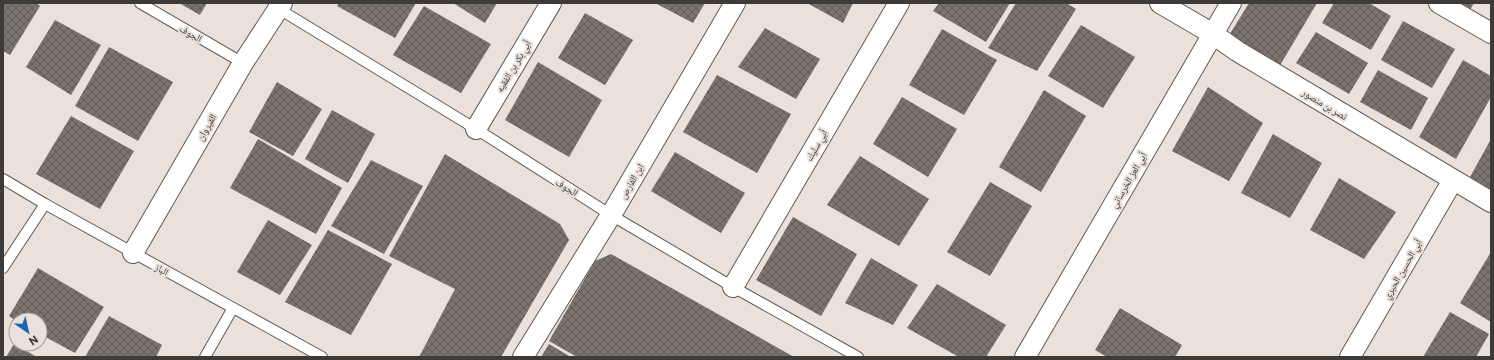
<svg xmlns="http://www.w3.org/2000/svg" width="1494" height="360" font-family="Commissioner,'Noto Naskh Arabic',sans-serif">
<defs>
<pattern id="building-cross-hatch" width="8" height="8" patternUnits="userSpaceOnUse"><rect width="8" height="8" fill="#7b746e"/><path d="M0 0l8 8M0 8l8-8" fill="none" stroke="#615b57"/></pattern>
</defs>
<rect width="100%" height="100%" fill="#e9e1da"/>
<g fill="url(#building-cross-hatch)">
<polygon points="3,3 36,3 40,6 10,55 3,51"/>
<polygon points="179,3 207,3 200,15"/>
<polygon points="339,3 416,3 395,38 337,6"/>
<polygon points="453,3 497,3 485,23"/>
<polygon points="655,3 705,3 693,23"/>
<polygon points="807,3 853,3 843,23"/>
<polygon points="939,3 1010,3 986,42 933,11"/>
<polygon points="1016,3 1066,3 1076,9 1037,71 988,48"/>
<polygon points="1249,3 1317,3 1279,67 1228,37"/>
<polygon points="1334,3 1369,3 1391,16 1371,50 1322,23"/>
<polygon points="1448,3 1474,3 1468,13"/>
<polygon points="424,6 491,44 461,93 393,55"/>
<polygon points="585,13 633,40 605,85 558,58"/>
<polygon points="55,20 101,45 71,95 26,67"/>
<polygon points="1403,21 1455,49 1432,88 1381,60"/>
<polygon points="1081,25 1135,57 1103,108 1048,76"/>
<polygon points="765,28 820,59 796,99 738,67"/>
<polygon points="942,29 997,60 964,115 909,85"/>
<polygon points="1316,32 1368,63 1349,94 1296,63"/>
<polygon points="109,47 173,82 138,141 75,106"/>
<polygon points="1463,60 1491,76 1491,97 1456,159 1419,137"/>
<polygon points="538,62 602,100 569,157 505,120"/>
<polygon points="1378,70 1428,98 1411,130 1360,102"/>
<polygon points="717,75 791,114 757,173 683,132"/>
<polygon points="277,82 322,109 293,156 249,132"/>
<polygon points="1208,87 1263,123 1229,181 1172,151"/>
<polygon points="1044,90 1086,116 1041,192 999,167"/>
<polygon points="902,97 957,129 928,177 873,144"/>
<polygon points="332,110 375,134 348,183 305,159"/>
<polygon points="71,116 134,151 100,209 36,174"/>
<polygon points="1273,134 1322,163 1290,218 1241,193"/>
<polygon points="258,139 342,188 316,234 230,188"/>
<polygon points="1491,139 1491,190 1470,177"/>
<polygon points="675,152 745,193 721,233 651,191"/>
<polygon points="445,154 560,224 569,240 501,357 419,357 455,289 389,256"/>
<polygon points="860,156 929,199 899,246 827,205"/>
<polygon points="371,160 423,186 384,254 331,226"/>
<polygon points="1339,178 1396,212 1364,259 1310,230"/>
<polygon points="990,182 1032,206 990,276 947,252"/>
<polygon points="793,217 857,254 821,316 756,280"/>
<polygon points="268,220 312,245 280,295 237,272"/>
<polygon points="328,230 392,264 351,335 285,302"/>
<polygon points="1491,252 1491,322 1460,303"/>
<polygon points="611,254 794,357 577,357 549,341 595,261"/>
<polygon points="871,258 918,285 893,325 845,303"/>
<polygon points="38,268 104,307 75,353 40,334 40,320 16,321 9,316"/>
<polygon points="937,284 1006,325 986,357 959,357 907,328"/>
<polygon points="1120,308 1182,345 1175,357 1107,357 1095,350"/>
<polygon points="1450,312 1489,334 1476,357 1423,357"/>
<polygon points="109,316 162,345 156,357 85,357"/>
<polygon points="14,344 37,357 6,357"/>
<polygon points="549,344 571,357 541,357"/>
</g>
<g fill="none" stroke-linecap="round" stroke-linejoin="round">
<defs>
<g id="service">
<polyline points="140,3 243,63"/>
<polyline points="279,9 476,129 611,215 733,287 858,357"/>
<polyline points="3,179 45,204 322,357"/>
<polyline points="3,268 45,204"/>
<polyline points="205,357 233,308"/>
</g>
<g id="minor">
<polyline points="1160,3 1213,34 1237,51 1491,202"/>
<polyline points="1439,3 1491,33"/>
<polyline points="476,129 551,3"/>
<polyline points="133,253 243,63 282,3"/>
<polyline points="733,287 899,3"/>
<polyline points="523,357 611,215 735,3"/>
<polyline points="1025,357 1231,3"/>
<polyline points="1350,357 1453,180"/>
</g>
</defs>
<use href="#service" stroke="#635b55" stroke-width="12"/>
<use href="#minor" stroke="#635b55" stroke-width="22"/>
<use href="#service" stroke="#fff" stroke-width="10"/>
<use href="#minor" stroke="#fff" stroke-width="20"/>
</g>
<g text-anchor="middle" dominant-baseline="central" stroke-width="4" stroke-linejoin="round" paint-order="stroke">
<g font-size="10" fill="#3e3a38" stroke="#e9e1da">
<text transform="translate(191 33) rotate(30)">الجوف</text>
<text transform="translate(513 66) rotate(-59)">أبي بكر بن الفقيه</text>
<text transform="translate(1325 104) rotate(31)">نصر بن منصور</text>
<text transform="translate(206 127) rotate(-60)">القيروان</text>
<text transform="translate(816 145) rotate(-60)">أبي سليك</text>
<text transform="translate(1128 180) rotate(-60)">أبي العز الخرساني</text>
<text transform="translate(631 181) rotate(-60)">ابن القارص</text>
<text transform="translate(567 187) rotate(32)">الجوف</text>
<text transform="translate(162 269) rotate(29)">الباز</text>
<text transform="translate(1402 269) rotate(-60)">أبي الحسين الحبري</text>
</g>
</g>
<rect width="1494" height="360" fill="none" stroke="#3e3a38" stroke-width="8"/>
<g transform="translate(28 332) rotate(146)"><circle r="19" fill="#e9e1da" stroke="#a59e99"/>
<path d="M0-3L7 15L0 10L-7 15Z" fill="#2064b4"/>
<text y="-6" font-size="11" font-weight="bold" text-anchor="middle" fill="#3e3a38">N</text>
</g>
</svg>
